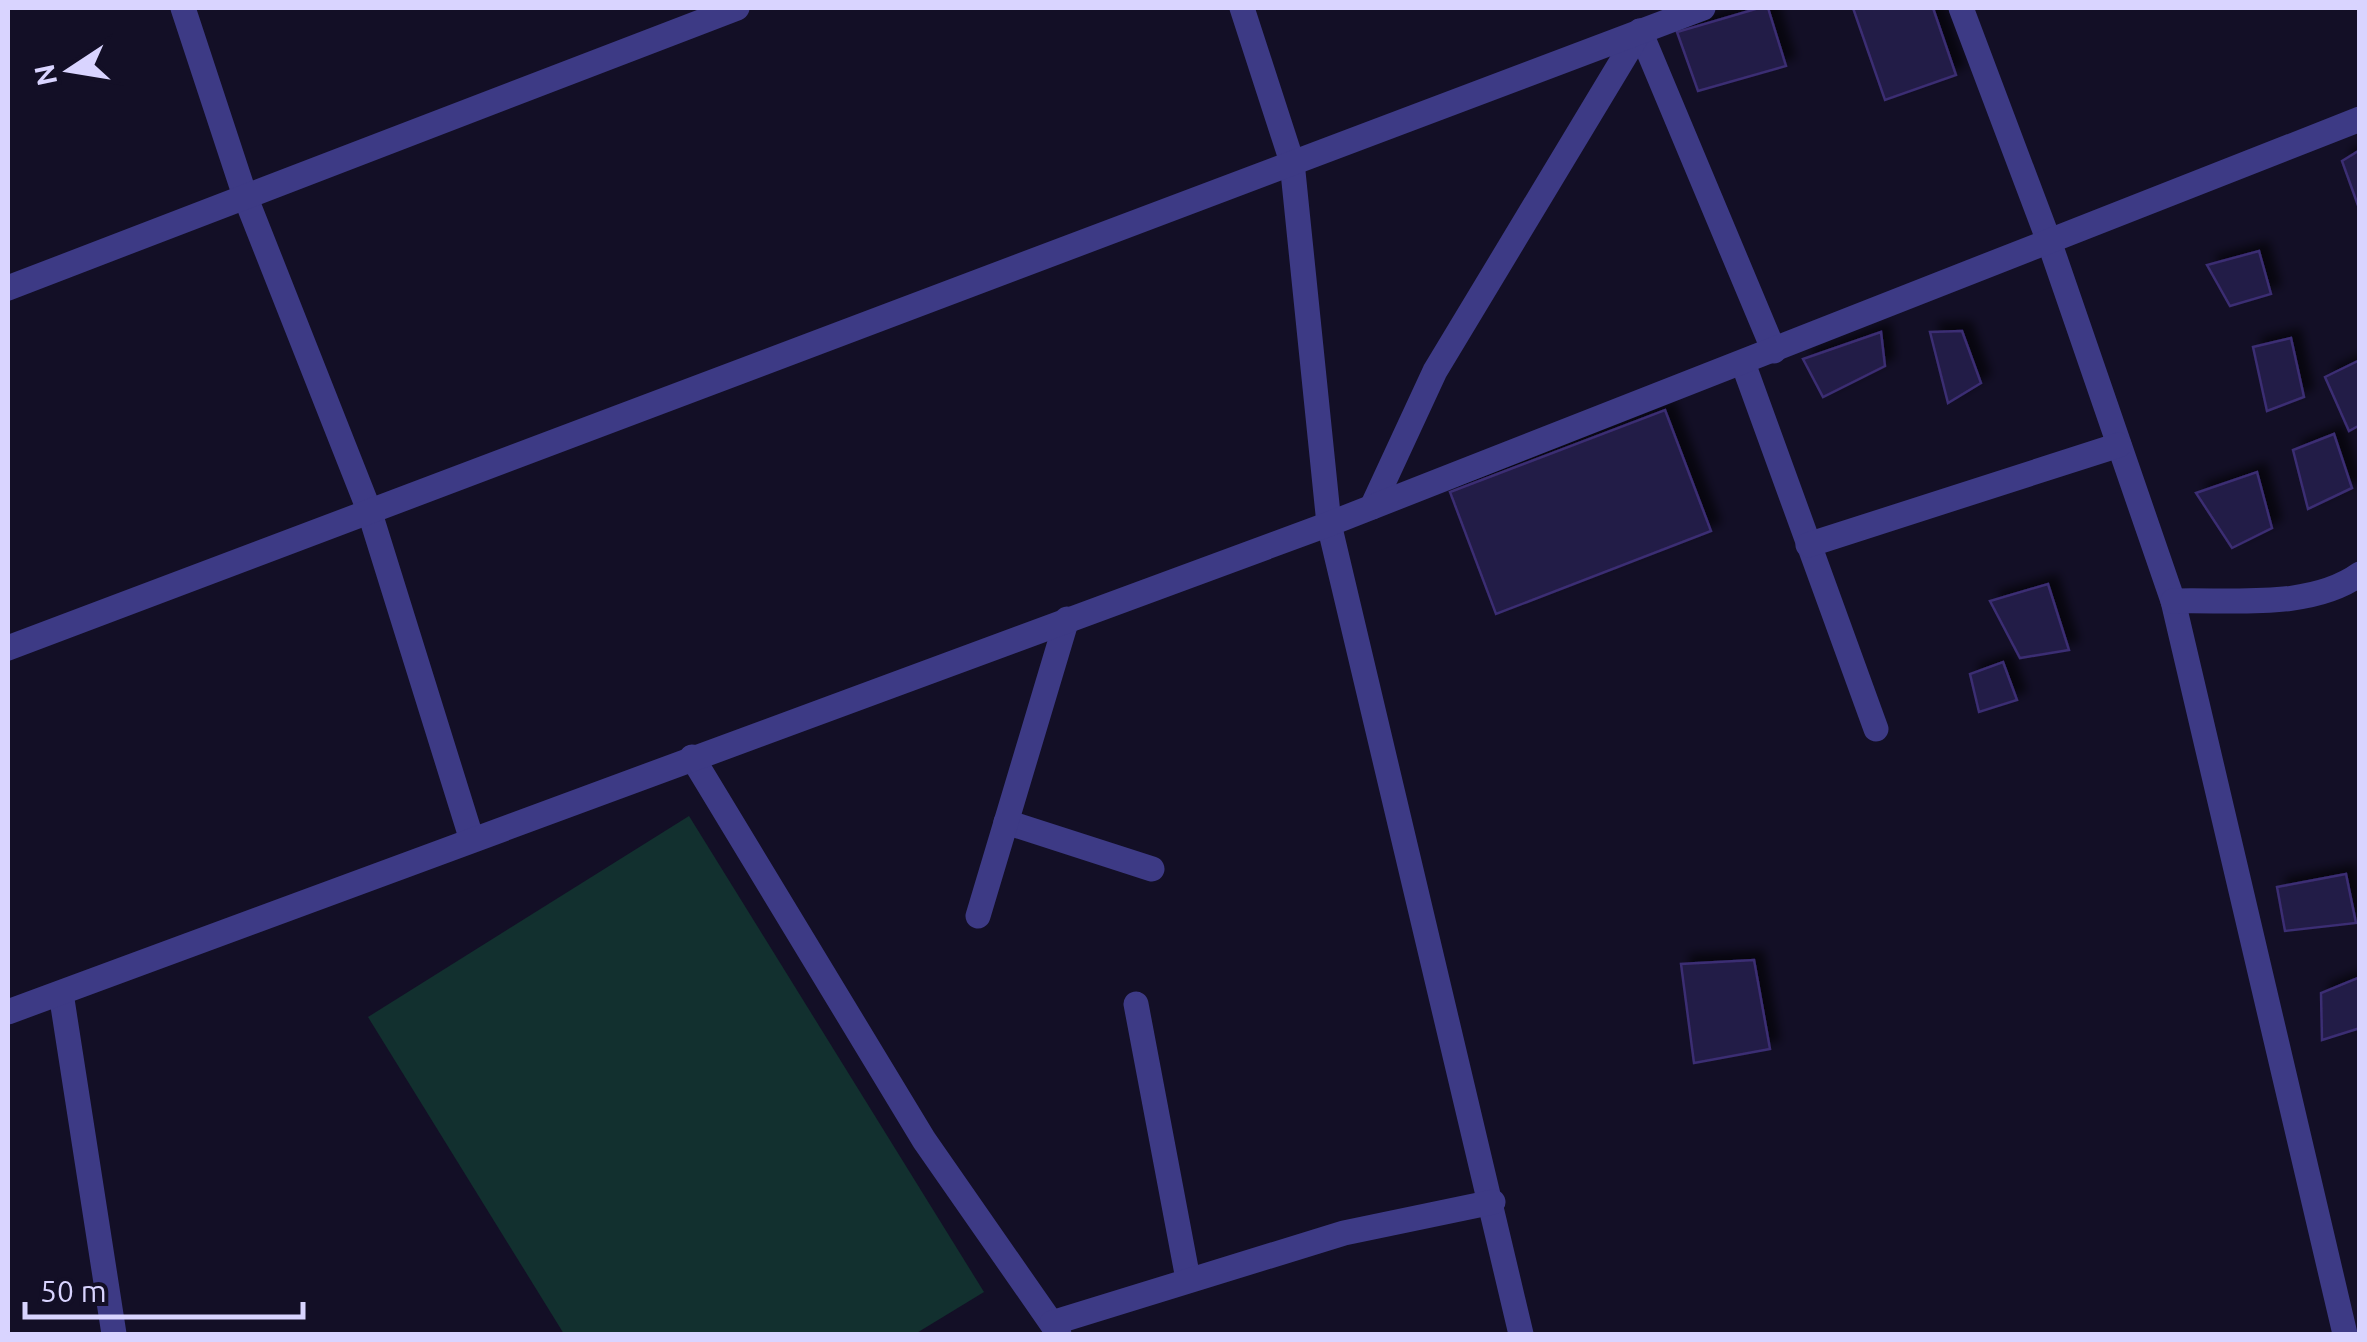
<svg xmlns="http://www.w3.org/2000/svg" width="2367" height="1342" font-family="Ubuntu,sans-serif">
<defs>
<filter id="shadow"><feDropShadow dx="9" dy="-9" stdDeviation="5" flood-color="#0009"/></filter>
</defs>
<rect width="100%" height="100%" fill="#130f26"/>
<polygon fill="#12302f" points="689,816 984,1292 915,1334 564,1334 368,1017"/>
<g fill="#241b47" stroke="#3b2d73" stroke-width="2.5" filter="url(#shadow)">
<polygon points="1759,8 1768,8 1786,66 1698,91 1677,32"/>
<polygon points="1853,8 1933,8 1956,75 1885,100"/>
<polygon points="2360,150 2360,211 2342,161"/>
<polygon points="2259,251 2271,294 2230,306 2207,265"/>
<polygon points="1962,331 1981,383 1948,403 1930,332"/>
<polygon points="1881,332 1885,366 1823,397 1803,359"/>
<polygon points="2291,338 2304,397 2267,411 2253,347"/>
<polygon points="2360,360 2360,425 2349,431 2325,377"/>
<polygon points="1665,410 1711,531 1496,614 1450,492"/>
<polygon points="2334,434 2352,488 2308,509 2293,450"/>
<polygon points="2257,472 2272,528 2232,548 2196,493"/>
<polygon points="2048,584 2069,650 2020,658 1990,601"/>
<polygon points="2003,662 2017,700 1979,712 1970,674"/>
<polygon points="2346,874 2356,923 2285,931 2277,887"/>
<polygon points="1754,960 1770,1049 1694,1063 1681,964"/>
<polygon points="2360,977 2360,1028 2322,1040 2321,993"/>
</g>
<g fill="none" stroke-linecap="round" stroke-linejoin="round">
<g stroke="#3d3a85" stroke-width="25">
<polyline points="183,8 245,196 369,510 471,837"/>
<polyline points="1242,8 1292,162 1329,524 1521,1334"/>
<polyline points="1961,8 2050,244 2173,601 2345,1334"/>
<polyline points="1640,31 1774,351"/>
<polyline points="8,288 737,8"/>
<polyline points="1743,363 1876,729"/>
<polyline points="1372,507 1435,371 1640,31"/>
<polyline points="1808,545 2119,445"/>
<path d="M2173,601c59,-2 137,9 187,-27"/>
<polyline points="8,648 1703,8"/>
<polyline points="692,757 924,1140 1059,1334"/>
<polyline points="1006,822 1152,869"/>
<polyline points="978,916 1067,619"/>
<polyline points="61,993 114,1334"/>
<polyline points="1136,1004 1188,1279"/>
<polyline points="8,1012 1329,524 2360,119"/>
<polyline points="1052,1323 1344,1233 1493,1202"/>
</g>
</g>
<rect width="2367" height="1342" fill="none" stroke="#d9d4ff" stroke-width="20"/>
<g transform="translate(70 70) rotate(258)" stroke="#130f26" stroke-width="8" paint-order="stroke">
<path d="M0-8L18 38L0 25L-18 38Z" fill="#d9d4ff"/>
<text y="-15" font-size="28" font-weight="bold" text-anchor="middle" fill="#d9d4ff">N</text>
</g>
<path d="M25 1302v15h278v-15" fill="none" stroke="#d9d4ff" stroke-width="5"/>
<text x="40" y="1302" font-size="30" fill="#d9d4ff" stroke="#130f26" stroke-width="8" paint-order="stroke">50 m</text>
</svg>
